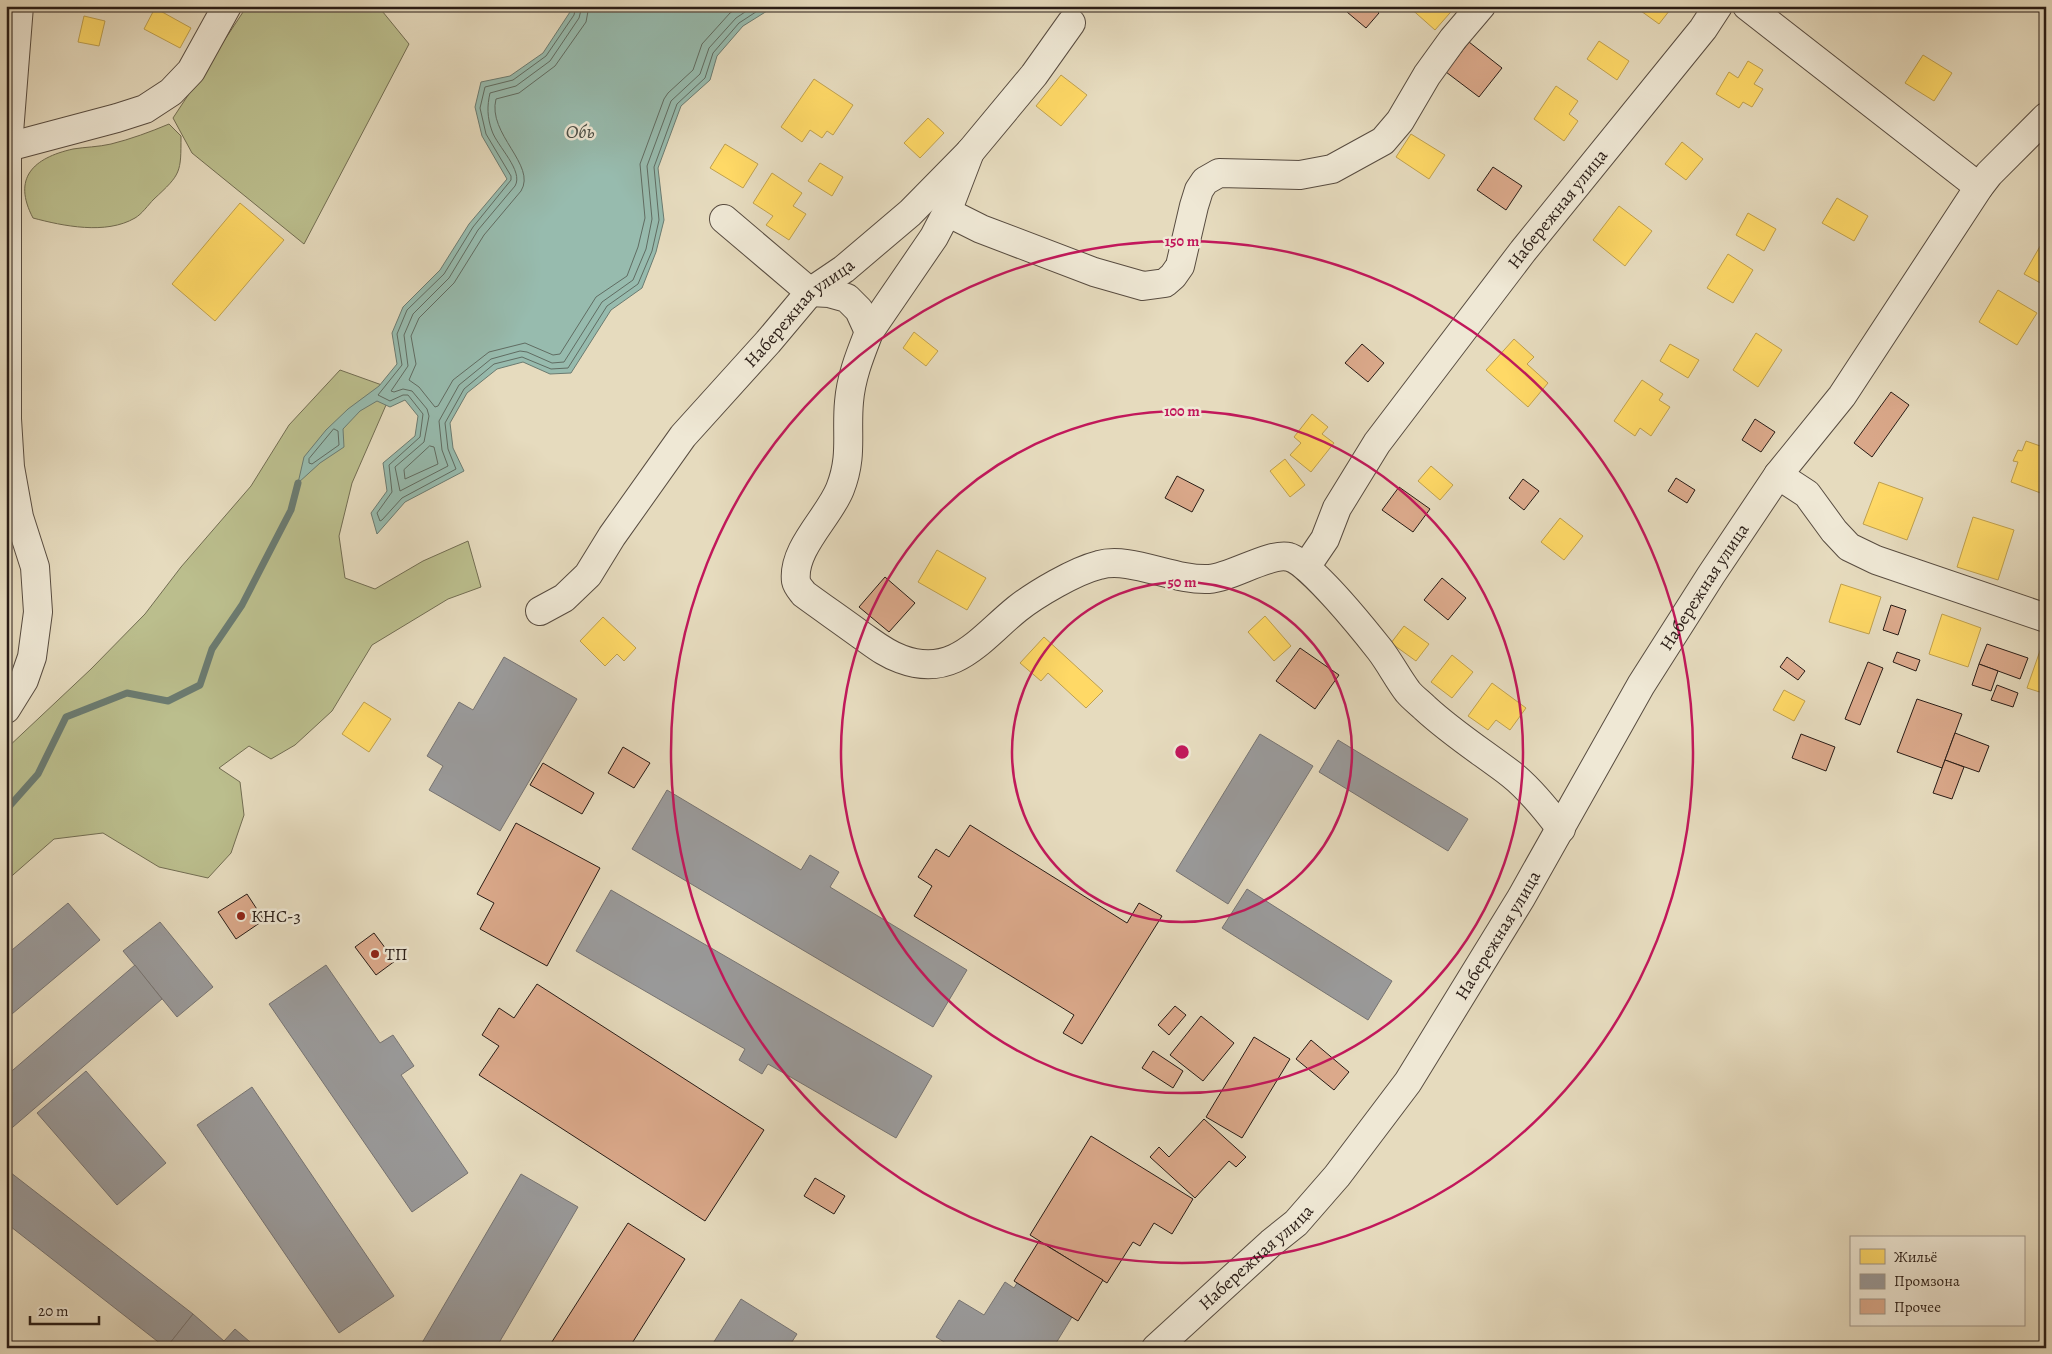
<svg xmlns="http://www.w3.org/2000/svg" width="2052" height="1354" font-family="Alegreya,serif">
<rect width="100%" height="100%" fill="#e6dbbe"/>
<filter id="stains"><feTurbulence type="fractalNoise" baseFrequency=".004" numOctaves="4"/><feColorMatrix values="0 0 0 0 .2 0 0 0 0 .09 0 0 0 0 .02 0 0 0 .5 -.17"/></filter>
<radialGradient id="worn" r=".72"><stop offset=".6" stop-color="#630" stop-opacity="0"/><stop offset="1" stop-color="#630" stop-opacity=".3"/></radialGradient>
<g fill="#bbbe8d" stroke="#726d52">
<polygon points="247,6 378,6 409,44 304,244 192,153 173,118"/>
<path d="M169,124l12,12c0,37 0,38 -27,63 -6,6 -12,15 -19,19 -29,17 -72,8 -102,0 -21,-40 0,-60 40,-69 12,-2 25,-2 38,-5 20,-5 39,-12 58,-20z"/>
<polygon points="340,370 393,389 352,483 339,536 345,578 375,589 423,561 468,541 481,587 448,599 372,645 332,711 295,745 271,759 249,746 219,768 240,782 244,815 231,853 208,878 159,867 103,833 54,839 6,881 6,749 91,669 145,614 181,567 251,486 289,425"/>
</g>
<polygon fill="#97bbae" stroke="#6b7b71" points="571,6 775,6 743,26 717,56 710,80 681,106 658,168 664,220 656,252 642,288 611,310 571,373 550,374 523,362 497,369 467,393 450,423 453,448 464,471 405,502 377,534 371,513 387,491 383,463 415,436 418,416 405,400 390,407 377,401 360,411 343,429 344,447 320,463 298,483 304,457 326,430 348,409 379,386 397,364 392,333 403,307 440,270 469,224 507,179 482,136 475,107 481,82 510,76 543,53 570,12"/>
<g fill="#ffd966" stroke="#bfa04e">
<polygon points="1408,6 1456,6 1435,30"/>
<polygon points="1634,6 1673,6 1659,24"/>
<polygon points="155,8 191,28 180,48 144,29"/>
<polygon points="84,16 105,21 99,46 78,42"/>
<polygon points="1599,41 1629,61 1617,80 1587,59"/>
<polygon points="1923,55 1952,73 1934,101 1905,83"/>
<polygon points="1748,61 1763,70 1754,84 1763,89 1752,107 1743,102 1739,108 1716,94 1729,72 1738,78"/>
<polygon points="1061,75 1087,95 1061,126 1036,106"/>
<polygon points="814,79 853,105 833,135 827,131 822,138 810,130 802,142 781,127"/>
<polygon points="1556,86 1578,101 1569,114 1578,121 1564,141 1534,119"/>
<polygon points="928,118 944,133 920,158 904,143"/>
<polygon points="1411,134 1445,155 1429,179 1396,157"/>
<polygon points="1682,142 1703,159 1686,180 1665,164"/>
<polygon points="725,144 758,164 743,188 710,168"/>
<polygon points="820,163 843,177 832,196 808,181"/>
<polygon points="772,173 802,193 793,206 806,214 789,240 766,225 773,216 753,203"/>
<polygon points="1837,198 1868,216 1854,241 1822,223"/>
<polygon points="240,203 284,240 215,321 172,284"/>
<polygon points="1619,206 1652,231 1625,266 1593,240"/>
<polygon points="1748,213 1776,229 1764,251 1736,235"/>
<polygon points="2046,236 2046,286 2024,274"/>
<polygon points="1728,254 1753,270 1733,303 1707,288"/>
<polygon points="1998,290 2037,313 2017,345 1979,322"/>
<polygon points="914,332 938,351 926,366 903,348"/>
<polygon points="1756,333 1782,350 1758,387 1733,370"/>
<polygon points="1514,339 1534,357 1527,364 1548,383 1528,407 1486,370"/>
<polygon points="1670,344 1699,360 1688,378 1660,361"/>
<polygon points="1642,380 1663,394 1659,400 1670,407 1651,436 1640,428 1635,436 1614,421"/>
<polygon points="1312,414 1328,427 1322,434 1334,443 1311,472 1290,455 1301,443 1294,437"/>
<polygon points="2026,441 2046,448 2046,495 2011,482 2018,462 2013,461 2018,450 2022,451"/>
<polygon points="1285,459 1305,485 1290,497 1270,471"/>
<polygon points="1431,466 1453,485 1440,500 1418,481"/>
<polygon points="1879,482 1923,498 1907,540 1863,524"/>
<polygon points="1973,517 2014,530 1998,580 1957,567"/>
<polygon points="1560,518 1583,536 1564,560 1541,542"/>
<polygon points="937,550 986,578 967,610 918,582"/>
<polygon points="1841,584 1881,597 1869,634 1829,622"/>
<polygon points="1942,614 1981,628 1968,667 1929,654"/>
<polygon points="1265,616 1291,646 1274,661 1248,632"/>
<polygon points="603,617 636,648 624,661 617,654 605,666 580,641"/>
<polygon points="1404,626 1429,644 1416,661 1391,643"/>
<polygon points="1044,637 1103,691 1086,708 1048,673 1041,681 1020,663"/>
<polygon points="2042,645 2046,647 2046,694 2027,688"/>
<polygon points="1452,655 1473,672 1452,698 1431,682"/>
<polygon points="1492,683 1526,708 1510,730 1496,720 1488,730 1468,716"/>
<polygon points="1784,690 1805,701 1794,721 1773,710"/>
<polygon points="364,702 391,719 369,752 342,734"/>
</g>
<g fill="#999" stroke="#777472">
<polygon points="504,657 577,699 500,831 429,790 443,766 427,756 459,702 473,710"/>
<polygon points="1260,734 1313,766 1228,904 1176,871"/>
<polygon points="1338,740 1468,819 1448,851 1319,772"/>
<polygon points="667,790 801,870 810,855 839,872 830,887 967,970 933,1027 632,849"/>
<polygon points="1247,889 1392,981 1368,1020 1222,928"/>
<polygon points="611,890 932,1076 896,1138 768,1064 762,1074 739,1060 745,1049 576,951"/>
<polygon points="68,903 100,940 6,1019 6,955"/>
<polygon points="160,922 213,987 177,1017 123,951"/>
<polygon points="135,965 162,999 6,1133 6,1076"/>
<polygon points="326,965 380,1043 393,1035 414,1066 401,1075 468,1173 412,1212 269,1004"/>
<polygon points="86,1071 166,1163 117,1205 37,1113"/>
<polygon points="252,1087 394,1296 339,1333 197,1125"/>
<polygon points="6,1169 193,1314 166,1348 6,1223"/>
<polygon points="521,1174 578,1207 496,1348 419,1348"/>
<polygon points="1005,1282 1014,1288 1017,1283 1072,1317 1053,1348 954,1348 936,1337 959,1300 984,1315"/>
<polygon points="741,1299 797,1334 788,1348 710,1348"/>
<polygon points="193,1314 224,1341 235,1329 257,1348 166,1348"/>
</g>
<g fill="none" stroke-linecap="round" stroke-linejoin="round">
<g stroke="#606c62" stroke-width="1">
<polyline points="576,6 574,15 546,56 513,80 485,87 480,108 486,134 511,176 511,180 473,227 444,274 407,310 397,334 402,365 378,395 390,401 403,395 408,395 423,414 420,437 389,465 392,492 377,513 380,521 382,520 402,498 456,469 448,449 445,423 464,389 494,364 522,357 551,369 568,368 607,306 638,284 652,251 659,220 654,167 677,104 705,78 713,53 739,23 765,6"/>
<path d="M582,6l-3,12 -29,43 -34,25 -26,7c-3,13 -3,24 2,38 5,15 32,40 23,55l-37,44 -29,48 -36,36 -9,21 4,31 -17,25 3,1 9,-3 9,2 15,18 2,7 -5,26 -29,25 5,24 48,-25 -6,-16 -3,-29 20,-36 32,-26 29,-8 7,1 25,11 12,-1 38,-60 31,-22 13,-31 6,-30 -5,-53 24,-65 29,-27 9,-26 27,-30 18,-12"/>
<path d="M589,6l-3,16 -31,44 -36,27 -23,6c-9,35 41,66 25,92l-37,44 -30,48 -35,35 -8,18 5,28 -7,16 10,7 16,20 3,-1 15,-26 36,-28 36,-9 28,12 7,-1 36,-57 31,-21 11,-29 7,-29 -5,-54 24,-65 4,-6 25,-23 9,-26 28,-31 10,-7"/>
<polygon points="334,429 338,431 339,445 312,464 309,463 309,459"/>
<polygon points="430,446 434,447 438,464 405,479 404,470"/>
</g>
<polyline stroke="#6b7b71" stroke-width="7" points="6,810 38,774 66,717 127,693 168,701 200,685 212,649 242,605 291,510 298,483"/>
</g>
<g fill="#dba98b" stroke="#291c16">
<polygon points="1352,6 1372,6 1379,13 1366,28 1347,12"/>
<polygon points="1469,42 1502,68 1479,97 1446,72"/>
<polygon points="1493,167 1522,186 1506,210 1477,190"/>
<polygon points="1362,344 1384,363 1368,382 1345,363"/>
<polygon points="1891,392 1909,405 1872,457 1854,443"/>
<polygon points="1755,419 1775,432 1761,452 1742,440"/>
<polygon points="1177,476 1204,490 1192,512 1165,498"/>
<polygon points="1676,478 1695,490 1687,503 1668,491"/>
<polygon points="1523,479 1539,491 1524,510 1509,498"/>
<polygon points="1399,487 1430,509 1413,532 1382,510"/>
<polygon points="885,577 915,603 889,632 859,607"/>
<polygon points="1442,578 1466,598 1448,620 1424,600"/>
<polygon points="1891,605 1906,610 1898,635 1883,630"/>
<polygon points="1987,644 2028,658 2020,679 1979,664"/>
<polygon points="1300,648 1339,675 1315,709 1276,681"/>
<polygon points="1897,652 1920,660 1916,671 1893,662"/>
<polygon points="1787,657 1805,671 1798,680 1780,667"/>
<polygon points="1868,662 1883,668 1860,725 1845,719"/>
<polygon points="1979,664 1998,671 1991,691 1972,685"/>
<polygon points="1997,685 2018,693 2013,707 1991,700"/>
<polygon points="1917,699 1962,714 1942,768 1897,752"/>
<polygon points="1955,733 1989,746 1979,772 1945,760"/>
<polygon points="1801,734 1835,747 1826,771 1792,758"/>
<polygon points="623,747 650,763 634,788 608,773"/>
<polygon points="1945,760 1964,767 1952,799 1933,793"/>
<polygon points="543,763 594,793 582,814 530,785"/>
<polygon points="516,823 600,868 547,966 480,929 494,903 477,894"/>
<polygon points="970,825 1127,923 1139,903 1162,916 1082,1044 1063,1033 1074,1015 914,916 932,886 918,877 936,849 949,857"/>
<polygon points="247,894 264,920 236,939 218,912"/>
<polygon points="374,933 395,961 376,975 355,947"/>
<polygon points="537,984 764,1130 705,1221 479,1075 499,1046 482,1035 499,1008 514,1018"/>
<polygon points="1175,1006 1186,1015 1169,1035 1158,1025"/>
<polygon points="1201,1016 1234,1043 1203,1081 1170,1055"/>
<polygon points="1254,1037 1290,1059 1242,1138 1206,1117"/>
<polygon points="1311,1040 1349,1072 1334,1090 1296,1059"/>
<polygon points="1153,1051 1183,1071 1173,1088 1142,1068"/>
<polygon points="1204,1119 1246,1157 1236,1167 1229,1161 1195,1198 1150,1157 1159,1147 1169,1157"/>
<polygon points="1091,1136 1193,1199 1172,1234 1154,1223 1140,1246 1133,1242 1107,1283 1030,1235"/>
<polygon points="815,1178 845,1196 834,1214 804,1196"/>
<polygon points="628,1223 685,1259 629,1348 548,1348"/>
<polygon points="1039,1241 1103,1280 1078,1321 1014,1281"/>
</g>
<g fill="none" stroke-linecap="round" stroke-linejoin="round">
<defs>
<g id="minor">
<polyline points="1747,6 1979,187"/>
<polyline points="8,147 117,118 145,109 171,92 191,71 227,6"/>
<path d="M970,152l-23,60 -13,25 -65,95c-9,23 -18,45 -20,70 -3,32 4,54 -9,87 -11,28 -48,60 -44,92 1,5 5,9 8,13 19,14 38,27 57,41 13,9 25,19 40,24 53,20 79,-20 116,-50 19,-15 58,-38 82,-44 31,-9 75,16 110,14 21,-1 62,-27 80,-22 21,5 76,74 91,93 10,13 18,29 28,42 5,6 12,11 17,16 27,25 57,44 86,66 19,15 35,35 50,55"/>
<polyline points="947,212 981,229 1094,272 1143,286 1165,283 1173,276 1180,266 1194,206 1199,190 1205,181 1219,173 1300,175 1332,169 1383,141 1400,121 1427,75 1453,39 1481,6"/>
<polyline points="724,219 810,292 829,293 847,298 859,310 869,332"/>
<polyline points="1778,475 1807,494 1834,531 1849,547 1876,560 2046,618"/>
<path id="s1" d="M1306,567l19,-28 12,-31 40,-65 146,-192 180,-222 15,-23"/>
<path id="s2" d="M540,611l24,-13 24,-23 24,-39 71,-100 85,-94 42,-50 34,-23 66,-56 60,-61 64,-77 37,-52"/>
<polyline points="6,709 24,680 32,657 38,612 35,567 19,517 10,467 7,419 7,158 19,6"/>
<path id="s3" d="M1156,1348l115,-105 25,-20 41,-47 71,-94 113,-184 120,-213 70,-110 67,-100 64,-79 137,-209 10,-13 57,-57"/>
</g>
</defs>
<use href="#minor" stroke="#584c40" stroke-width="30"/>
<use href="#minor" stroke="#efe8d5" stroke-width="28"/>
</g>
<g fill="none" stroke="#c2185b" stroke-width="2.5">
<circle cx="1182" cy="752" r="170"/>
<circle cx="1182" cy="752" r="341"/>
<circle cx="1182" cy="752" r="511"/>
</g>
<g fill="#8f2418" stroke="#efe8d5" stroke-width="2">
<circle cx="241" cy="916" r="5"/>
<circle cx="375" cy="954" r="5"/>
</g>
<g text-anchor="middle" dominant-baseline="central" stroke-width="5" stroke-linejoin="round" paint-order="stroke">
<g font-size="18" fill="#291c16" stroke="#efe8d5">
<text stroke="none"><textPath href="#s1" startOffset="439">Набережная улица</textPath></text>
<text stroke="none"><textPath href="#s2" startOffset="399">Набережная улица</textPath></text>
<text stroke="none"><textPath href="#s3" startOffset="945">Набережная улица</textPath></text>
<text stroke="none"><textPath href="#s3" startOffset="540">Набережная улица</textPath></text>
<text stroke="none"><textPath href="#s3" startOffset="135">Набережная улица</textPath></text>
</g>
<g font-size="18" fill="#291c16" stroke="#efe8d5" text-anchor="start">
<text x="251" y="916">КНС-3</text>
<text x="385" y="954">ТП</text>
</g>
<g font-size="19" font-style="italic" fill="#4a4c44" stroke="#efe8d5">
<text x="580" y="132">Обь</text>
</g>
</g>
<circle cx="1182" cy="752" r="8" fill="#c2185b" stroke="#efe8d5" stroke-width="2.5"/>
<g font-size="15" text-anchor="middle" font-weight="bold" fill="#c2185b" stroke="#efe8d5" stroke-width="5" stroke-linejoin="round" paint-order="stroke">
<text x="1182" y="246">150 m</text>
<text x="1182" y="416">100 m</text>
<text x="1182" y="587">50 m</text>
</g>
<rect width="2052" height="1354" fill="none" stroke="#e6dbbe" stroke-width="25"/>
<rect x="8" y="8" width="2037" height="1339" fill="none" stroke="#291c16" stroke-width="2.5"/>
<rect x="12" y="12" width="2027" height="1329" fill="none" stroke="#291c16"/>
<rect x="1850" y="1236" width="175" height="90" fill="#efe8d5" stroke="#a09689"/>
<rect x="1860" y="1249" width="25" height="15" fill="#ffd966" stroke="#a09689"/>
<text x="1894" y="1262" font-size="15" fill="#291c16">Жильё</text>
<rect x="1860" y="1274" width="25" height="15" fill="#999999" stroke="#a09689"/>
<text x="1894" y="1286" font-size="15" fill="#291c16">Промзона</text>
<rect x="1860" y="1299" width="25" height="15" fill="#dba98b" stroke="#a09689"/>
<text x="1894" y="1312" font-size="15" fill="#291c16">Прочее</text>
<path d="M30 1316v8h69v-8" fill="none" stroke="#291c16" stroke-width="2.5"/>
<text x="38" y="1316" font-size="15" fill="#291c16" stroke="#efe8d5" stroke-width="4" paint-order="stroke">20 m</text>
<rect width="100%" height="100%" filter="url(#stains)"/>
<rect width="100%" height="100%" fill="url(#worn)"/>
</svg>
